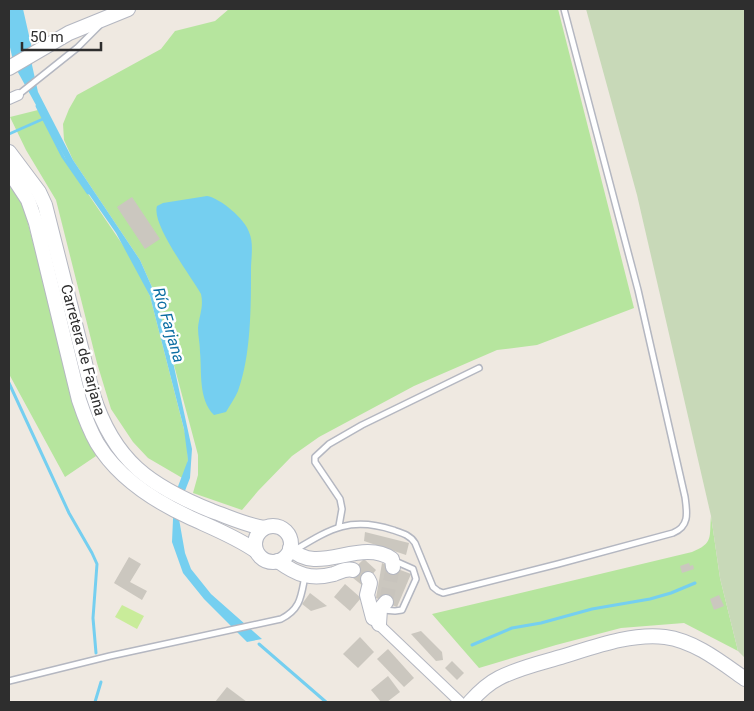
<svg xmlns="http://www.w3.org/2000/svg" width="754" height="711" font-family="Roboto,sans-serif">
<rect width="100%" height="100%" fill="#efe9e1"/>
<g fill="#b6e59e">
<polygon points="229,9 558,9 634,308 537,345 497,350 414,386 319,437 292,456 258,491 242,510 193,493 198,475 198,455 155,294 140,260 73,160 64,140 63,124 69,109 77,95 161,49 175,31 215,21"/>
<polygon points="38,110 63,157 133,260 150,296 187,441 188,460 184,479 148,458 133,442 111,409 97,363 56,200 26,150 10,117"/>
<polygon points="9,179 22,201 78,412 96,456 65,477 9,374"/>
<path d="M711,516l9,62 18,73 -54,-28 -63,5 -65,17 -77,23 -47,-54 260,-62c22,-9 17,-15 19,-36z"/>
</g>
<polygon fill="#c8d9b8" points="586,9 745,9 745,658 738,651 720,578 711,516 637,195"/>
<polygon fill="#c9ec9a" points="122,605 144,616 137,629 115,617"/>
<g fill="#75cff0">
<polygon points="9,9 23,9 33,53 32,65 38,92 73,160 140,260 155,294 173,362 192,449 190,478 181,501 179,519 185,553 191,569 211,594 262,639 247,642 204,599 183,573 172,542 174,497 188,460 184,429 150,296 116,233 70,167 14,65 9,43"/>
<path d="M207,196c13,2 38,23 42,36 5,11 2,26 2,38 0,37 0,86 -13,121 -3,7 -8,14 -12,21l-12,3c-16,-16 -12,-43 -14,-63 0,-8 -2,-16 -2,-24 1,-12 6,-21 3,-34 -10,-18 -50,-70 -44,-88l6,-3z"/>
</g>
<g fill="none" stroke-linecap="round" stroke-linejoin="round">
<g stroke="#75cff0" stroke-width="3">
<polyline points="37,106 63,157 88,193"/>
<polyline points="9,134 43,119"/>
<polyline points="9,383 69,513 92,553 97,564 93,618 96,653"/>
<polyline points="259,644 326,702"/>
<polyline points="472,645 512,628 541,623 592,609 650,599 671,593 695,583"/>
<polyline points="95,702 101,682"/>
</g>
</g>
<g fill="#cbc7bf">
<polygon points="132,197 160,239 145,249 117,207"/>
<polygon points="365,532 409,543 406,555 364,541"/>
<polygon points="129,557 141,564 130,582 147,591 142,600 114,583"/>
<polygon points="364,559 376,570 363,586 348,574"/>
<polygon points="382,563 411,574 397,607 376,598"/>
<polygon points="689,563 690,566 693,565 694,569 682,573 680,566"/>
<polygon points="345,584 361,598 350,611 334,597"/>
<polygon points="310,593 327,606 311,611 302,604"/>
<polygon points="719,595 724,606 714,610 710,599"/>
<polygon points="421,631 442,652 443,660 436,661 411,634"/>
<polygon points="360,637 374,652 358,668 343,654"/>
<polygon points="388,649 414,678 404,687 377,659"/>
<polygon points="452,661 464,673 457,680 445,668"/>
<polygon points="388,676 400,692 387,702 381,702 371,690"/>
<polygon points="227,687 247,702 215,702"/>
</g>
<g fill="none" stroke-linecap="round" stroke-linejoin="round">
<polyline stroke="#c8c4bd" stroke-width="14" stroke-dasharray="14 7" stroke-linecap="butt" points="386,602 393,567"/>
<defs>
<g id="lane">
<polyline points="18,95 77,48 99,26"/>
<polyline points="339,526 342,509 340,499 315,462 315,457 329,444 362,425 479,368"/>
<path d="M295,550c35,-21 55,-34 98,-20 9,3 17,5 22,13l18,44 5,4 5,2 115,-29 115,-31c17,-7 14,-21 12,-36l-47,-207 -74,-281"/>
<polyline points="383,610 395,611 402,610 416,579 413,569 395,561"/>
<path d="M9,681l101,-25 171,-37c20,-10 20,-23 24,-43"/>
</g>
<g id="street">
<polyline points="9,99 18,95"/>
<polyline points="374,620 460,702"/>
</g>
<g id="secondary">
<polyline points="9,68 69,33 128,9"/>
<path d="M9,152l30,40 6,13 48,190c21,66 57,91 119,116 17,6 34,14 52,17"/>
<path d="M9,171l19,29 8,23 43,177c5,15 10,29 18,43 21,35 57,58 94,75 22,10 45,19 65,33"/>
<circle cx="273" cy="544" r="18"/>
<path d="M290,548c27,29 70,-11 102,11l1,8"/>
<path d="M278,561c19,14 33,19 56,13 6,-2 12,-6 19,-4"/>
<polyline points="368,579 370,583 367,595 373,618"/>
<polyline points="379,624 380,609 386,602"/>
<path d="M470,702c9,-10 17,-18 29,-24 19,-10 41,-15 62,-21 33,-10 69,-24 104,-20 30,4 56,25 80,42"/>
</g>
</defs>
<use href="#lane" stroke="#b4b7c1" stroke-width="8"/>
<use href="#street" stroke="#b4b7c1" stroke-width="12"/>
<use href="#secondary" stroke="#b4b7c1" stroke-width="16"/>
<use href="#lane" stroke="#fff" stroke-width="5"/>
<use href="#street" stroke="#fff" stroke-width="10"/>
<use href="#secondary" stroke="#fff" stroke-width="14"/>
</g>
<g text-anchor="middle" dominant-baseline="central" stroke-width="5" stroke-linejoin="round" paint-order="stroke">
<g font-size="15" fill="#2e2e2e" stroke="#fff">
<text transform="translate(83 350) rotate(75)">Carretera de Farjana</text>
</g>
<g font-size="16" font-style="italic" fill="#0d6fa3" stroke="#fff">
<text transform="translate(169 325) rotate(74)">Río Farjana</text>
</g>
</g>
<rect width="754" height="711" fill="none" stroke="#2e2e2e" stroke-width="20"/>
<path d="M22 42v8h79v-8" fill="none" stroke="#2e2e2e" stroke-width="2.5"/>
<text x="30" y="42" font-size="15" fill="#2e2e2e" stroke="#ffffff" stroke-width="4" paint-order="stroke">50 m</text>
</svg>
